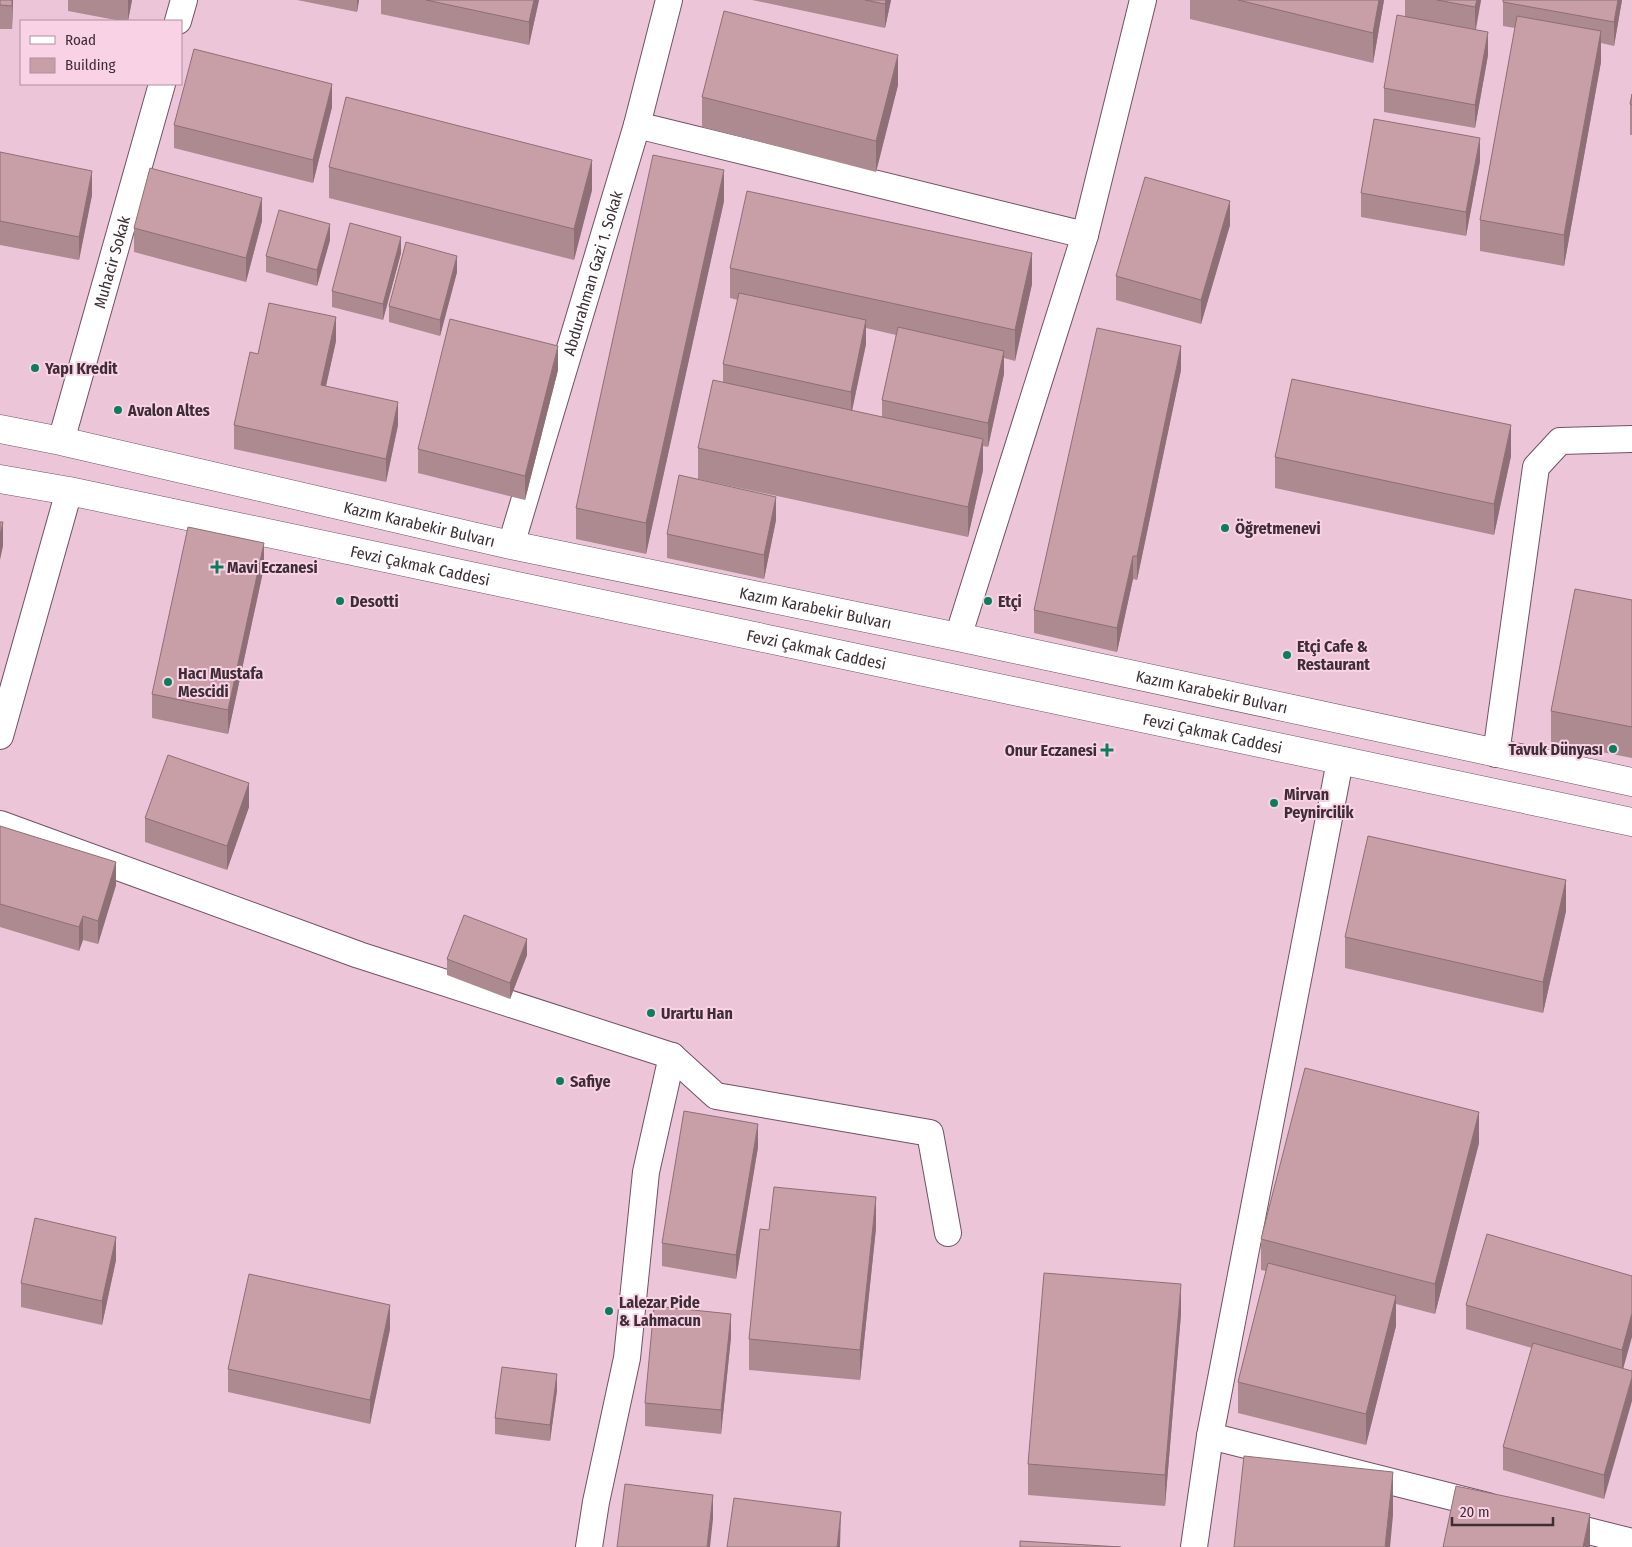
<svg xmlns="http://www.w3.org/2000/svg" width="1632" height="1547" font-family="'Fira Sans Condensed',sans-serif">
<rect width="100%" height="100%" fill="#ecc5d9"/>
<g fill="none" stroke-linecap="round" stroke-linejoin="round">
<defs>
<g id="minor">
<polyline points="178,21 184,0"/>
<polyline points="637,125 1085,235"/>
<path id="s1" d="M61,441l101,-357"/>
<path id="s2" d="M511,545l126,-420 32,-125"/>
<polyline points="958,637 1085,235 1143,0"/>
<polyline points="0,736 69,491"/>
<polyline points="1496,754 1536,467 1560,441 1632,439"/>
<polyline points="0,824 359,955 672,1056 716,1096 930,1133 948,1233"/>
<polyline points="1210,1436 1488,1506"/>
<polyline points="1557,1523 1632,1542"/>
<polyline points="589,1547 596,1502 627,1358 646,1172 672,1056"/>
<polyline points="1194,1547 1210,1436 1340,761"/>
</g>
<g id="secondary">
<path id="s3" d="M0,429l61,12 450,104 447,92 674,145"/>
<path id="s4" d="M0,479l69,12 1563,331"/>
</g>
</defs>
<use href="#minor" stroke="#725163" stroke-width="28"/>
<use href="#secondary" stroke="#725163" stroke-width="29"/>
<use href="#minor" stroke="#fff" stroke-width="26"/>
<use href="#secondary" stroke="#fff" stroke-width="28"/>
</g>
<g fill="#ad8990" fill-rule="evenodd">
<polygon points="0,0 13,0 12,29 0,29"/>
<polygon points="68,0 132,0 128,21 121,21 68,11"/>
<polygon points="297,0 359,0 357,12"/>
<polygon points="381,0 539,0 529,45 381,14"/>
<polygon points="752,0 891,0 885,28"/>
<polygon points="1190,0 1384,0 1373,63 1190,19"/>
<polygon points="1405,0 1481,0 1476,30 1488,55 1475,128 1384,112 1384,88 1405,17"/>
<polygon points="1622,0 1614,46 1601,43 1601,62 1564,266 1480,251 1480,220 1515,28 1503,26 1503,2"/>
<polygon points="898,85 876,172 702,127 702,97"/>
<polygon points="1632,94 1632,135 1630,135 1630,104"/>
<polygon points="332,107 313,183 174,148 174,125"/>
<polygon points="0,152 92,195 79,260 0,245"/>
<polygon points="1480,161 1466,236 1361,217 1361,193"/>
<polygon points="329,167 592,190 574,260 329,198"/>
<polygon points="724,201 646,554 576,539 576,508"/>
<polygon points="262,221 246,282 134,252 134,228"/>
<polygon points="1230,225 1201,324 1116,300 1116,276"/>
<polygon points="330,240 317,286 266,272 266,256"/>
<polygon points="401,253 383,320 332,307 332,291"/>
<path d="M730,268l302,16 -17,77 -11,-3v16l-16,73 -5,-1v24l-15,67 -270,-58v-31l25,-65v-19l15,-64 -8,-2zM866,328l30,7 -14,65v17l-30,-6 14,-67z"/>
<polygon points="457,272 440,336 389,322 389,306"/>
<polygon points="336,341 326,386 398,425 386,482 234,449 234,425 258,354"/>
<polygon points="558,370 525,500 418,473 418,449"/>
<polygon points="1181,370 1137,580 1133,579 1117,652 1034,633 1034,610"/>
<polygon points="1511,456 1494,535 1275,488 1275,457"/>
<polygon points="776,520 764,579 667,558 667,534"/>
<polygon points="264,567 228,734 152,718 152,694"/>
<polygon points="1632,600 1632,758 1551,742 1551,711"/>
<polygon points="249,807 227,870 145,842 145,818"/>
<polygon points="0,826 116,885 98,944 83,940 79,951 0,927"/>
<polygon points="1566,911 1543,1013 1345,968 1345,937"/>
<polygon points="527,955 510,999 447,975 447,959"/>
<polygon points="1479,1143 1435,1314 1396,1304 1396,1326 1366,1445 1238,1413 1238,1382 1266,1271 1261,1270 1261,1239"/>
<polygon points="758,1147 736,1279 662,1266 662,1243"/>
<polygon points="876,1228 860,1380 749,1370 749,1339 769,1230"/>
<polygon points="116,1260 102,1325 21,1307 21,1283"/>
<polygon points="1632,1276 1623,1369 1604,1499 1503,1470 1503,1447 1532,1348 1466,1329 1466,1305"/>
<polygon points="1181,1314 1165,1506 1028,1495 1028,1464"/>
<polygon points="390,1329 370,1424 228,1392 228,1369"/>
<polygon points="731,1337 721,1434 645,1426 645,1403"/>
<polygon points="557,1390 550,1441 495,1434 495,1418"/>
</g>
<g fill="#8d6f75">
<polygon points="12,0 13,0 12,29"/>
<polygon points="128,0 132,0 128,21"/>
<polygon points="357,0 359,0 357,12"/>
<polygon points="534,0 539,0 529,45 529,22"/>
<polygon points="886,0 891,0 885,28 885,4"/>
<polygon points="1379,0 1384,0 1373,63 1373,33"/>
<polygon points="1477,0 1481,0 1475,31 1475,7"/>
<polygon points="1618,0 1622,0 1614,46 1614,22"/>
<polygon points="1601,31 1601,62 1564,266 1564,235"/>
<polygon points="1488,32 1488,55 1475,128 1475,105"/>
<polygon points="898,55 898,85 876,172 876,141"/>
<polygon points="332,84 332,107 313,183 313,160"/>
<polygon points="1480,138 1480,161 1466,236 1466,212"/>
<polygon points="592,160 592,190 574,260 574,229"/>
<polygon points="724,170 724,201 646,554 646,523"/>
<polygon points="92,171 92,195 79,260 79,237"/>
<polygon points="262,198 262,221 246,282 246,258"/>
<polygon points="1230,201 1230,225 1201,324 1201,300"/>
<polygon points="330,224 330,240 317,286 317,270"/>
<polygon points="401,237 401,253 383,320 383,304"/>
<polygon points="1032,253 1032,284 1015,361 1015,330"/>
<polygon points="457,256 457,272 440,336 440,320"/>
<polygon points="336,317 336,341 321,408 321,385"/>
<polygon points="866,320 866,344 851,415 851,392"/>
<polygon points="558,346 558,370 525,500 525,476"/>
<polygon points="1181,346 1181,370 1137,580 1137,556"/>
<polygon points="1004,351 1004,374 988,447 988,423"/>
<polygon points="398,402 398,425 386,482 386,459"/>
<polygon points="1511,425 1511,456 1494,535 1494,504"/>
<polygon points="983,439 983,470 968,537 968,507"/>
<polygon points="776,497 776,520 764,579 764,555"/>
<polygon points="3,522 3,546 0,560 0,536"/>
<polygon points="264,543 264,567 228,734 228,710"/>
<polygon points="1133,556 1133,579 1117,652 1117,628"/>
<polygon points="249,783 249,807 227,870 227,846"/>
<polygon points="116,862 116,885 98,944 98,921"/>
<polygon points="1566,880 1566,911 1543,1013 1543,982"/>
<polygon points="83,916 83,940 79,951 79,927"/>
<polygon points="527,939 527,955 510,999 510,983"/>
<polygon points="1479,1112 1479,1143 1435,1314 1435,1284"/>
<polygon points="758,1124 758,1147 736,1279 736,1255"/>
<polygon points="876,1197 876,1228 860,1380 860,1350"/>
<polygon points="116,1237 116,1260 102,1325 102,1301"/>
<polygon points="1181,1284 1181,1314 1165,1506 1165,1475"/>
<polygon points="1396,1296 1396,1326 1366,1445 1366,1414"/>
<polygon points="390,1305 390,1329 370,1424 370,1400"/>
<polygon points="1632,1313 1632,1337 1622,1373 1622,1350"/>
<polygon points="731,1314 731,1337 721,1434 721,1410"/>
<polygon points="557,1374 557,1390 550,1441 550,1425"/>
<polygon points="1632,1377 1632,1401 1604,1499 1604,1475"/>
<polygon points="1393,1472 1393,1515 1390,1547 1385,1547"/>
<polygon points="713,1495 713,1519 710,1547 707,1547"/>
<polygon points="841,1512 840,1547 837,1547"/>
<polygon points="1590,1514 1590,1547 1583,1547"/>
</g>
<g fill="#c99fa7" stroke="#8d6f75">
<polygon points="0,0 12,0 12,6 0,5"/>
<polygon points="426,0 534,0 529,22"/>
<polygon points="865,0 886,0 885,4"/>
<polygon points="1238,0 1379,0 1373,33"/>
<polygon points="1437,0 1477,0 1475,7"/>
<polygon points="1503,0 1618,0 1614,22 1503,2"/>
<polygon points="724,11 898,55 876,141 702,97"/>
<polygon points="1397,15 1488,32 1475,105 1384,88"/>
<polygon points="1517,16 1601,31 1564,235 1480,220"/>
<polygon points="194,49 332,84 313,160 174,125"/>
<polygon points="1632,94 1632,105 1630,104"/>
<polygon points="346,97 592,160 574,229 329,167"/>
<polygon points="1374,119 1480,138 1466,212 1361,193"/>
<polygon points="0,152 92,171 79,237 0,221"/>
<polygon points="653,155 724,170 646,523 576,508"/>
<polygon points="150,168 262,198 246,258 134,228"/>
<polygon points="1145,177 1230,201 1201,300 1116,276"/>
<polygon points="747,191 1032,253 1015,330 730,268"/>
<polygon points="279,210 330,224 317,270 266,256"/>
<polygon points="350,223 401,237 383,304 332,291"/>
<polygon points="406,242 457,256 440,320 389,306"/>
<polygon points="739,293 866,320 851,392 723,364"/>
<polygon points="269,303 336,317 321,385 398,402 386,459 234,425 250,352 258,354"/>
<polygon points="450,319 558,346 525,476 418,449"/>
<polygon points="898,327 1004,351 988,423 882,400"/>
<polygon points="1097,328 1181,346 1137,556 1133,556 1117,628 1034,610"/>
<polygon points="1292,379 1511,425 1494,504 1275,457"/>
<polygon points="713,380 983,439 968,507 698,448"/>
<polygon points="679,475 776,497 764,555 667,534"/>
<polygon points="0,522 3,522 0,536"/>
<polygon points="188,527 264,543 228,710 152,694"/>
<polygon points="1575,589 1632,600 1632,727 1551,711"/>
<polygon points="168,755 249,783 227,846 145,818"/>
<polygon points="0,826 116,862 98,921 83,916 79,927 0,904"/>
<polygon points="1368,836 1566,880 1543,982 1345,937"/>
<polygon points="464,915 527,939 510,983 447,959"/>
<polygon points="1305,1068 1479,1112 1435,1284 1261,1239"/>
<polygon points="684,1111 758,1124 736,1255 662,1243"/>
<polygon points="774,1187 876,1197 860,1350 749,1339 760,1229 769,1230"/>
<polygon points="35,1218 116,1237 102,1301 21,1283"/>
<polygon points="1487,1234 1632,1276 1632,1313 1622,1350 1466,1305"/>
<polygon points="1268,1263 1396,1296 1366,1414 1238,1382"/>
<polygon points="1044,1273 1181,1284 1165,1475 1028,1464"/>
<polygon points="249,1274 390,1305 370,1400 228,1369"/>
<polygon points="654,1306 731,1314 721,1410 645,1403"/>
<polygon points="1533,1343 1632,1371 1632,1377 1604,1475 1503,1447"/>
<polygon points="502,1367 557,1374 550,1425 495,1418"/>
<polygon points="1244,1456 1393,1472 1385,1547 1234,1547"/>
<polygon points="625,1484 713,1495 707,1547 617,1547"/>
<polygon points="1456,1486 1590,1514 1583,1547 1443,1547"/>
<polygon points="734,1498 841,1512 837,1547 727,1547"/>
<polygon points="1020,1541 1121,1547 1020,1547"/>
</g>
<g fill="#0a7e5c" stroke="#f9d2e6" stroke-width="2">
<circle cx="35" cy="368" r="5"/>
<circle cx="118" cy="410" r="5"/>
<circle cx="1225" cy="528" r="5"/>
<path d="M214.5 559.5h5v5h5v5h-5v5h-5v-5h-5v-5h5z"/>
<circle cx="340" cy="601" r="5"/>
<circle cx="988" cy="601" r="5"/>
<circle cx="1287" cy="655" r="5"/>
<circle cx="168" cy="682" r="5"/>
<circle cx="1613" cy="749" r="5"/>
<path d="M1104.5 742.5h5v5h5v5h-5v5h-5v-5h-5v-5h5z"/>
<circle cx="1274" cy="803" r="5"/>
<circle cx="651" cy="1013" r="5"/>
<circle cx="560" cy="1081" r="5"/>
<circle cx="609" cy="1311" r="5"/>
</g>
<g text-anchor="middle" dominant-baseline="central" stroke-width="4" stroke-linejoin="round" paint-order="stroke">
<g font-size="16" fill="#3d2e36" stroke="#f9d2e6">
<text stroke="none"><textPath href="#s1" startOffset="186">Muhacir Sokak</textPath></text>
<text stroke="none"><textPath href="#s2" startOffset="284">Abdurahman Gazi 1. Sokak</textPath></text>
<text stroke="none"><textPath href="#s3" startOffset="430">Kazım Karabekir Bulvarı</textPath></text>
<text stroke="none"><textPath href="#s4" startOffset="429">Fevzi Çakmak Caddesi</textPath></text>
<text stroke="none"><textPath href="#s3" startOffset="835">Kazım Karabekir Bulvarı</textPath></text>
<text stroke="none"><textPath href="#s4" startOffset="834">Fevzi Çakmak Caddesi</textPath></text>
<text stroke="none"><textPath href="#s3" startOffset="1240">Kazım Karabekir Bulvarı</textPath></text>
<text stroke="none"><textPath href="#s4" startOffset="1239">Fevzi Çakmak Caddesi</textPath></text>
</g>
<g font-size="16" font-weight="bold" fill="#3d2e36" stroke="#f9d2e6" text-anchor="start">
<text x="45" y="368">Yapı Kredit</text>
<text x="128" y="410">Avalon Altes</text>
<text x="1235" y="528">Öğretmenevi</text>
<text x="227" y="567">Mavi Eczanesi</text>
<text x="350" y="601">Desotti</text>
<text x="998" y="601">Etçi</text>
<text x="1297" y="646">Etçi Cafe &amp;<tspan x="1297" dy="18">Restaurant</tspan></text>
<text x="178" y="673">Hacı Mustafa<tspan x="178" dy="18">Mescidi</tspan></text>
<text x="1603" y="749" text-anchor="end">Tavuk Dünyası</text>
<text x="1097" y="750" text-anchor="end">Onur Eczanesi</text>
<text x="1284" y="794">Mirvan<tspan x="1284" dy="18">Peynircilik</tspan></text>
<text x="661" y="1013">Urartu Han</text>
<text x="570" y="1081">Safiye</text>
<text x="619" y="1302">Lalezar Pide<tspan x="619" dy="18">&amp; Lahmacun</tspan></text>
</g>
</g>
<rect x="20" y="20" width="162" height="65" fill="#f9d2e6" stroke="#ae90a0"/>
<rect x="30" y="36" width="25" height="8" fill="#ffffff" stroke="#ae90a0"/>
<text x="65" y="45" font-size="15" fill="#3d2e36">Road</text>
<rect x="30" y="58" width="25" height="15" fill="#c99fa7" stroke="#ae90a0"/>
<text x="65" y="70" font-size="15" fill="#3d2e36">Building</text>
<path d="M1452 1517v8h101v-8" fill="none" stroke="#3d2e36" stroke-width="2.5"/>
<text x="1460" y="1517" font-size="15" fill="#3d2e36" stroke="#f9d2e6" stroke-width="4" paint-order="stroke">20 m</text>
</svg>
